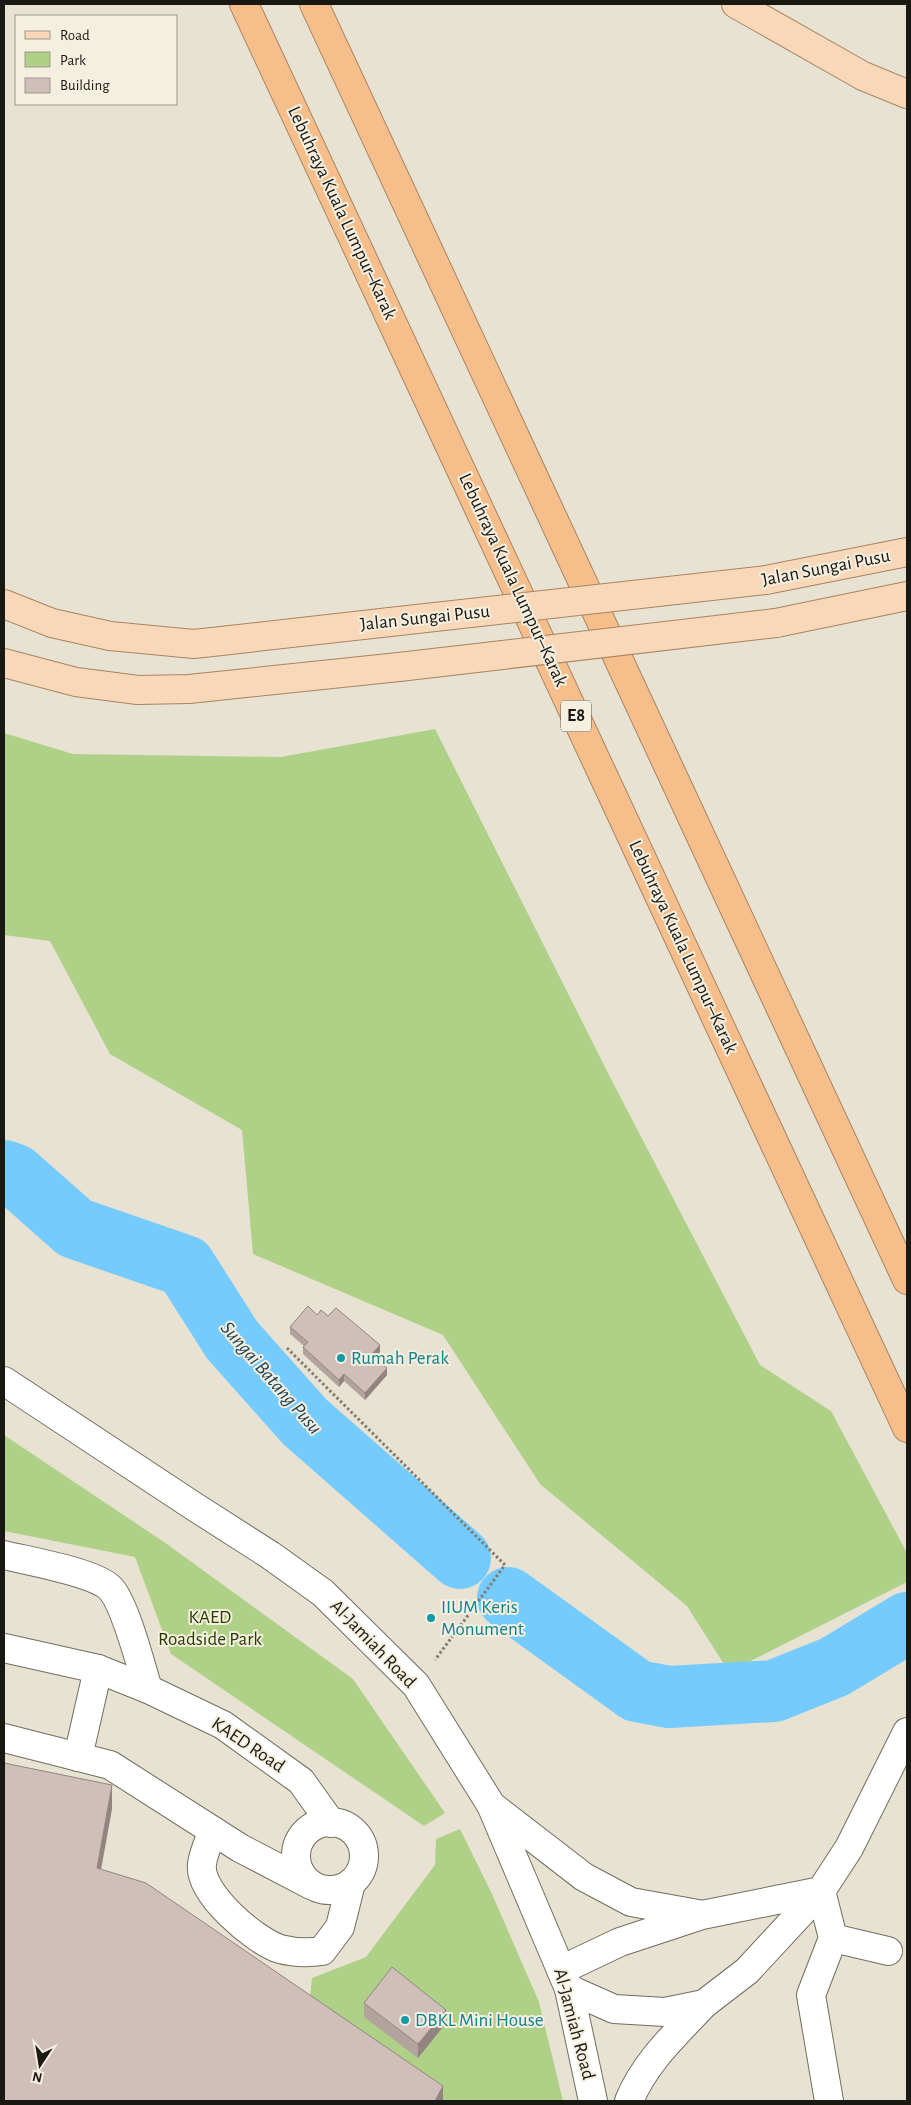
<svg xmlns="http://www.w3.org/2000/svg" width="911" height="2105" font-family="'Alegreya Sans',sans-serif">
<rect width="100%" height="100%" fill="#e8e2d2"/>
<g fill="#afd187">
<polygon points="435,729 611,1079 760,1365 831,1411 907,1553 907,1582 729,1672 687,1606 540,1484 443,1335 253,1254 242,1130 110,1054 50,941 4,935 4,733 73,754 281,757"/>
<polygon points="4,1435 164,1542 353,1679 445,1813 424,1826 171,1654 135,1557 4,1531"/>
<polygon points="460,1829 492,1894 539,2002 563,2101 440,2101 310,1997 312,1978 366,1957 435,1865 436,1839"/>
</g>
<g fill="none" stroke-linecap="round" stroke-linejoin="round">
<g stroke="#76cbfe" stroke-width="62">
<polyline points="4,1171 15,1175 75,1228 185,1266 232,1340 305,1422 460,1558"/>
<polyline points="508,1598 637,1691 669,1697 774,1691 834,1667 907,1623"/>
</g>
<defs>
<g id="minor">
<polyline points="4,1381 195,1507 270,1555 323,1593 416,1685 491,1805 569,1989 593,2101"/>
<path d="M4,1555c24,6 90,17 106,33 15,15 31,78 38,101"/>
<polyline points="4,1648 98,1669 78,1757"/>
<polyline points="98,1669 148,1689 223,1725 301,1781 331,1823"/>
<polyline points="4,1738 110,1765 240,1848 311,1885"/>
<polyline points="492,1806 584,1877 631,1902 698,1914"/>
<circle cx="330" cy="1856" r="34"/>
<path d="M213,1831c-4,10 -10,23 -11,33 -4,29 53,77 78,85 15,4 28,4 42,2l18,-24 11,-44"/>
<polyline points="821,1891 833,1938 811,1995 829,2101"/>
<polyline points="833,1938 888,1951"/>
<polyline points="561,1970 620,1942 702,1915 821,1891"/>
<polyline points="569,1989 614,2009 665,2012 704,2004 747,1971 821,1891 849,1848 907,1732"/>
<path d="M629,2101c16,-39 46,-66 75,-97"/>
</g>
<g id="major">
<polyline points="736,4 863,76 907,94"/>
<polyline points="766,580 907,552"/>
<polyline points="4,604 52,623 110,636 194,644 390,622"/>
<polyline points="776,623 907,596"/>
<polyline points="4,663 76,682 138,690 189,689 399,667"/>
</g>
<g id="highway">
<polyline points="244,4 907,1428"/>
<polyline points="314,4 907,1280"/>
</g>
</defs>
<use href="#minor" stroke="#736d5f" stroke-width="30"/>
<use href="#major" stroke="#a88461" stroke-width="30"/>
<use href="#highway" stroke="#a88461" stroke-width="30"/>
<polyline stroke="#7f7b70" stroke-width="3" stroke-dasharray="2.5 2.5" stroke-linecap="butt" points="287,1348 505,1565 435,1660"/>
<use href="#minor" stroke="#fff" stroke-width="28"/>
<use href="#major" stroke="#f9d8b9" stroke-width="28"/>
<use href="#highway" stroke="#f5be8b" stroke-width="28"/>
<defs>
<g id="major-bridge">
<polyline points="390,622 766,580"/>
<polyline points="399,667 776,623"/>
</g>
</defs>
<use href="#major-bridge" stroke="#a88461" stroke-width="30" stroke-linecap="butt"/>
<use href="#major-bridge" stroke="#f9d8b9" stroke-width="28"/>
</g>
<g fill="#b3a39e">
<polygon points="317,1315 328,1316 380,1352 375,1358 387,1375 365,1400 344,1381 339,1387 303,1354 303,1347 304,1346 290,1334 290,1327"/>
<polygon points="364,2003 446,2023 418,2058 364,2017"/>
</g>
<g fill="#928581">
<polygon points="380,1345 380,1352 371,1362 371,1355"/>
<polygon points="387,1368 387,1375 365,1400 365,1393"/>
<polygon points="344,1374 344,1381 339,1387 339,1380"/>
<polygon points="112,1785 112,1809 97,1892 97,1868"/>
<polygon points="446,2010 446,2023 418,2058 418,2044"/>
<polygon points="443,2086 443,2101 435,2101"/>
</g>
<g fill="#d0beb8" stroke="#928581">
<polygon points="308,1306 317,1315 321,1310 328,1316 336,1308 380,1345 371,1355 387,1368 365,1393 344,1374 339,1380 303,1347 308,1342 290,1327"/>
<polygon points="4,1763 112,1785 97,1868 146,1883 443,2086 435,2101 4,2101"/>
<polygon points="392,1967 446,2010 418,2044 364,2003"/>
</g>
<g fill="#0f9aa8" stroke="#f5efdf" stroke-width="2">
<circle cx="341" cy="1358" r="5"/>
<circle cx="431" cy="1618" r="5"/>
<circle cx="405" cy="2020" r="5"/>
</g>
<g text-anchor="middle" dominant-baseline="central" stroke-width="4" stroke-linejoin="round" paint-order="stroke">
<rect fill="#f5efdf" stroke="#5c5850" stroke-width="1" x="561" y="700.5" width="30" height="31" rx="4"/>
<g font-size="18" font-weight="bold" fill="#1a1812">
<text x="576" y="716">E8</text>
</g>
<g font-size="19" fill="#1a1812" stroke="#f5efdf">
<text transform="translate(342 213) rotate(65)">Lebuhraya Kuala Lumpur–Karak</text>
<text transform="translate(826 568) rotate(-11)">Jalan Sungai Pusu</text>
<text transform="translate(513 580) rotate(65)">Lebuhraya Kuala Lumpur–Karak</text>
<text transform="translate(425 618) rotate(-6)">Jalan Sungai Pusu</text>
<text transform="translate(683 947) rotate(65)">Lebuhraya Kuala Lumpur–Karak</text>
<text transform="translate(373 1644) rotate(46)">Al-Jamiah Road</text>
<text transform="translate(248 1745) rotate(34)">KAED Road</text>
<text transform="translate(574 2024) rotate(75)">Al-Jamiah Road</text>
</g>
<g font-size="19" fill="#0d838f" stroke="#f5efdf" text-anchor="start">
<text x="351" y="1358">Rumah Perak</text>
<text x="441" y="1607">IIUM Keris<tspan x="441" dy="22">Monument</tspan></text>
<text x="415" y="2020">DBKL Mini House</text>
</g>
<g font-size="19" fill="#273c03" stroke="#f5efdf">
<text x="210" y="1617">KAED<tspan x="210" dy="22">Roadside Park</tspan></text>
</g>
<g font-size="20" font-style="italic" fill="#1b4055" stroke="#f5efdf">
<text transform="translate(271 1378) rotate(49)">Sungai Batang Pusu</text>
</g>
</g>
<rect width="911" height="2105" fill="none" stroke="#1a1812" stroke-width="10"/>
<rect x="15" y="15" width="162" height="90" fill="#f5efdf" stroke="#9d998d"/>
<rect x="25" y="31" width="25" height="8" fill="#f9d8b9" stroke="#9d998d"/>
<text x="60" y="40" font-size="15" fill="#1a1812">Road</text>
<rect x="25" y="52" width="25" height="15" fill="#afd187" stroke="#9d998d"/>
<text x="60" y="65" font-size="15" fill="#1a1812">Park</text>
<rect x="25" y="78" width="25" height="15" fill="#d0beb8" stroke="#9d998d"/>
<text x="60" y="90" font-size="15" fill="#1a1812">Building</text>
<g transform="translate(40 2065) rotate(192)" stroke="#f5efdf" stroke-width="4" paint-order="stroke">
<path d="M0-4L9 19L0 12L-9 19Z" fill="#1a1812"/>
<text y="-8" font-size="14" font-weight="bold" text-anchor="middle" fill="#1a1812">N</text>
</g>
</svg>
